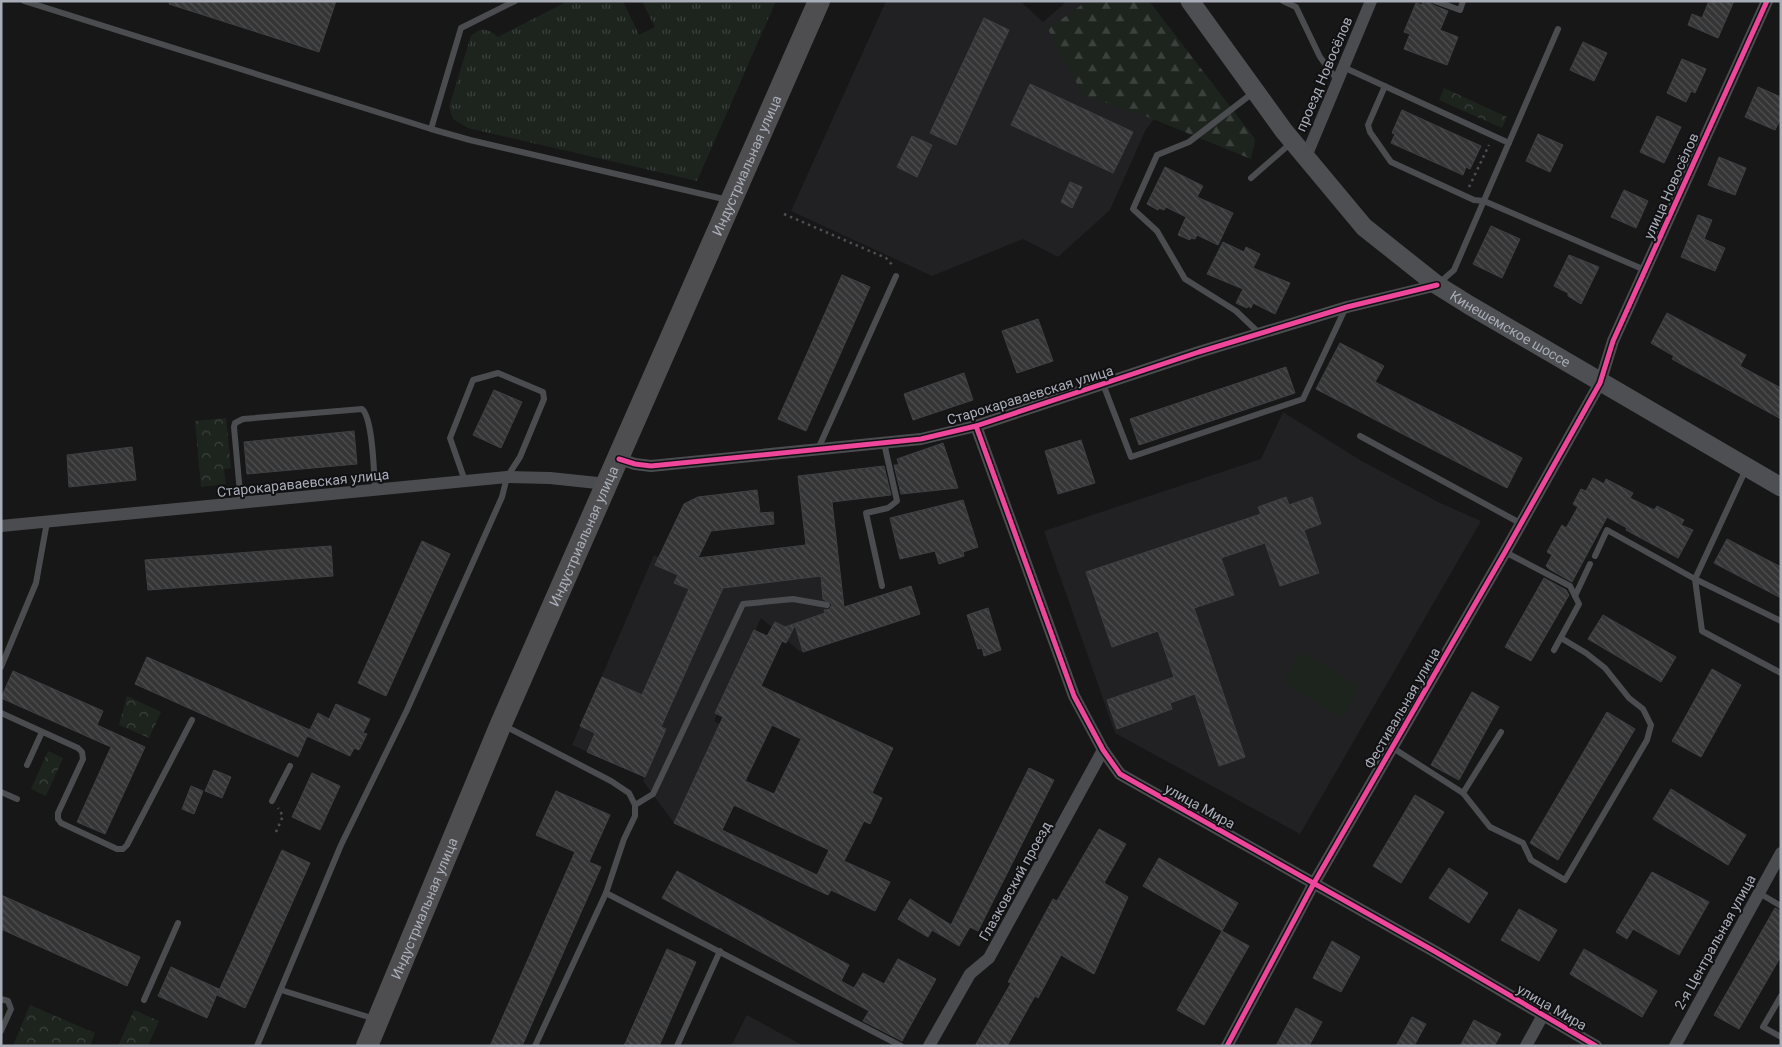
<svg xmlns="http://www.w3.org/2000/svg" width="1782" height="1047" font-family="Roboto,sans-serif">
<defs>
<pattern id="grass-tufts" width="24" height="20" patternUnits="userSpaceOnUse" patternTransform="scale(1.25)"><rect width="24" height="20" fill="#1d241e"/><path d="M3 7l-1-3M5 7V3M7 7l1-3M15 17l-1-3M17 17v-4M19 17l1-3" fill="none" stroke="#3b413d"/></pattern>
<pattern id="forest-firs" width="22" height="20" patternUnits="userSpaceOnUse" patternTransform="scale(1.25)"><rect width="22" height="20" fill="#1d241e"/><path d="M5 1l3.5 6h-7zM16 11l3.5 6h-7z" fill="#3b413d"/></pattern>
<pattern id="park-crowns" width="20" height="18" patternUnits="userSpaceOnUse" patternTransform="scale(1.25)"><rect width="20" height="18" fill="#1d241e"/><path d="M2 6a3 3 0 1 1 6 0M12 15a3 3 0 1 1 6 0" fill="none" stroke="#3b413d"/></pattern>
<pattern id="building-back-hatch" width="6" height="6" patternUnits="userSpaceOnUse" patternTransform="scale(1.25)"><rect width="6" height="6" fill="#353536"/><path d="M-1 5l2 2M0 0l6 6M5-1l2 2" fill="none" stroke="#4f5051"/></pattern>
</defs>
<rect width="100%" height="100%" fill="#171717"/>
<g fill="#212123">
<polygon points="886,1 1020,1 1043,22 1067,1 1121,1 1190,77 1146,129 1110,210 1058,257 1023,239 932,276 791,211"/>
<polygon points="1283,412 1360,460 1440,503 1481,521 1300,834 1115,733 1044,531 1261,459"/>
<polygon points="837,542 842,591 838,591 841,608 803,652 799,651 761,618 714,721 720,724 674,823 643,781 644,777 572,745 654,555 692,573 700,558"/>
<polygon points="747,1015 804,1046 731,1046"/>
</g>
<path fill="url(#grass-tufts)" d="M568,1h55l16,34 16,-8 -13,-26h134l-79,180 -229,-53 -15,-9 -4,-12 22,-71c10,-10 18,-7 27,1z"/>
<polygon fill="url(#forest-firs)" points="1087,1 1149,1 1255,139 1251,159 1143,115 1083,95 1048,29"/>
<g fill="url(#park-crowns)">
<polygon points="1444,88 1507,117 1502,128 1439,100"/>
<polygon points="226,418 231,468 224,469 226,484 201,487 195,421"/>
<polygon points="127,696 161,712 149,738 119,725"/>
<polygon points="48,751 63,758 46,796 31,789"/>
<polygon points="30,1005 95,1033 90,1046 13,1046"/>
<polygon points="134,1010 159,1021 148,1046 118,1046"/>
</g>
<polygon fill="#1d241e" points="1304,653 1356,684 1358,690 1345,715 1338,716 1288,685 1285,679 1299,654"/>
<g fill="url(#building-back-hatch)" stroke="#3f4043" fill-rule="evenodd">
<polygon points="170,1 336,1 319,52 169,4"/>
<polygon points="1423,1 1430,1 1433,5 1448,11 1440,30 1458,37 1447,65 1404,49 1410,34 1404,32 1416,3 1422,5"/>
<polygon points="1709,1 1734,1 1718,38 1688,25 1692,14 1702,18"/>
<polygon points="984,18 1009,30 956,145 930,133"/>
<polygon points="1583,42 1607,53 1594,81 1570,70"/>
<polygon points="1682,59 1706,69 1695,93 1691,91 1686,102 1667,93"/>
<polygon points="1030,84 1133,132 1113,173 1011,125"/>
<polygon points="1758,87 1781,97 1781,118 1775,130 1745,117"/>
<polygon points="1402,110 1481,146 1470,169 1466,167 1463,175 1391,143 1395,134 1392,133"/>
<polygon points="1657,116 1681,127 1664,163 1640,152"/>
<polygon points="1538,134 1563,145 1550,172 1526,161"/>
<polygon points="912,136 932,145 917,177 897,167"/>
<polygon points="1719,157 1746,168 1735,195 1708,185"/>
<polygon points="1165,167 1203,186 1197,197 1233,213 1218,245 1197,235 1195,239 1191,238 1190,240 1178,235 1186,217 1166,207 1164,210 1159,208 1158,210 1147,204"/>
<polygon points="1070,182 1082,187 1072,208 1061,202"/>
<polygon points="1624,190 1648,201 1636,228 1611,217"/>
<polygon points="1698,215 1712,220 1704,239 1725,248 1715,271 1681,257"/>
<polygon points="1491,226 1520,239 1502,278 1473,264"/>
<polygon points="1223,242 1244,252 1246,247 1260,254 1253,268 1290,283 1275,314 1253,303 1251,308 1248,306 1247,308 1236,303 1243,289 1207,274"/>
<polygon points="1569,255 1599,267 1581,304 1568,296 1568,293 1554,286"/>
<polygon points="842,275 870,287 806,431 778,419"/>
<polygon points="1667,313 1746,355 1740,366 1781,388 1781,419 1672,359 1674,356 1651,343"/>
<polygon points="1038,319 1053,361 1017,373 1002,331"/>
<polygon points="1340,343 1384,366 1375,382 1522,458 1507,488 1316,389"/>
<polygon points="1286,367 1295,393 1139,445 1130,419"/>
<polygon points="964,373 973,400 913,420 904,394"/>
<polygon points="494,390 522,402 501,448 473,435"/>
<polygon points="354,431 357,464 247,474 244,442"/>
<polygon points="1081,440 1095,483 1058,494 1045,451"/>
<polygon points="943,443 958,488 901,494 894,465 899,465 897,459"/>
<polygon points="132,447 136,480 69,487 67,455"/>
<path d="M884,466l7,29 -59,7 12,105 67,-21 9,28 -117,38 -8,-27 -9,18 -4,-2 -21,45 132,62 -21,45 10,5 -12,26 -6,-3 -20,40 46,21 -15,29 -44,-21 -3,5 -154,-72 49,-106 -8,-4 39,-83 13,6 8,-14 10,5 40,-14 -1,-3 6,-1 2,-5 -9,-5 -2,-23 -98,12 -62,139 5,2 -21,48 -58,-25 8,-19 -15,-7 22,-49 40,18 47,-106 -15,-6 4,-8 -23,-10 29,-61 14,-7 59,-7 3,23 13,-1 1,12 -63,7 -13,27 108,-13 -8,-69zM772,725l29,14 -27,55 -29,-13zM734,805l95,45 -12,25 -95,-45z"/>
<polygon points="1593,478 1604,484 1606,479 1633,493 1630,498 1654,510 1657,506 1684,520 1681,525 1693,530 1678,558 1626,530 1627,528 1607,517 1572,582 1549,569 1546,566 1552,555 1547,552 1562,525 1566,528 1578,507 1573,504 1581,489 1586,491"/>
<polygon points="1286,497 1289,505 1312,497 1321,524 1304,530 1319,573 1280,586 1265,543 1221,558 1234,595 1194,608 1245,757 1219,766 1195,694 1170,703 1172,709 1117,729 1107,700 1174,677 1158,631 1112,647 1086,572 1261,514 1258,507"/>
<polygon points="963,500 978,547 963,552 964,556 939,564 935,551 900,559 890,518"/>
<polygon points="1727,539 1781,567 1781,598 1714,563"/>
<polygon points="422,541 450,554 386,696 358,683"/>
<polygon points="331,546 333,576 148,590 145,560"/>
<polygon points="1544,578 1566,590 1569,595 1531,661 1505,647"/>
<polygon points="988,608 1001,650 984,656 982,648 978,649 967,615"/>
<polygon points="1603,615 1676,657 1661,682 1588,639"/>
<polygon points="147,657 310,730 318,713 329,719 336,704 370,719 363,733 367,734 359,750 354,748 350,756 307,736 298,757 135,684"/>
<polygon points="1712,669 1741,685 1701,757 1672,741"/>
<polygon points="13,671 103,711 97,725 145,747 105,834 77,822 111,747 1,698"/>
<polygon points="1472,692 1499,707 1459,780 1431,765"/>
<polygon points="1607,712 1635,729 1558,860 1530,843"/>
<polygon points="1029,768 1054,780 978,931 970,927 959,946 932,930 928,937 898,919 910,899 951,925"/>
<polygon points="214,770 231,777 222,798 205,791"/>
<polygon points="312,773 340,786 320,830 292,817"/>
<polygon points="191,786 203,791 194,814 182,809"/>
<polygon points="1671,789 1746,835 1728,865 1653,819"/>
<polygon points="556,791 610,815 589,862 601,867 522,1046 490,1046 575,852 536,835"/>
<polygon points="1415,795 1444,812 1401,883 1373,866"/>
<polygon points="1099,829 1126,844 1104,883 1128,897 1094,974 1061,955 1038,998 1035,996 1007,1046 975,1046 1011,983 1008,982 1053,899 1057,901"/>
<polygon points="282,850 310,863 245,1008 217,995"/>
<polygon points="1159,858 1238,903 1222,931 1143,886"/>
<polygon points="1449,868 1488,893 1469,923 1429,898"/>
<polygon points="677,871 849,965 841,981 854,988 863,973 884,984 898,959 936,979 902,1041 863,1021 869,1011 662,898"/>
<polygon points="1652,872 1709,902 1679,955 1633,929 1627,939 1616,932"/>
<polygon points="1,895 140,957 127,986 1,929"/>
<polygon points="1775,908 1781,911 1781,956 1739,1029 1714,1015"/>
<polygon points="1519,909 1557,930 1539,961 1501,940"/>
<polygon points="1222,931 1249,946 1204,1025 1177,1010"/>
<polygon points="1332,941 1360,957 1341,992 1313,978"/>
<polygon points="667,949 696,962 659,1046 624,1046"/>
<polygon points="1584,949 1657,991 1642,1017 1570,974"/>
<polygon points="171,967 219,989 207,1018 158,996"/>
<polygon points="1296,1008 1322,1022 1309,1046 1276,1046"/>
<polygon points="1412,1017 1426,1024 1414,1046 1396,1046"/>
<polygon points="1474,1020 1501,1034 1494,1046 1460,1046"/>
</g>
<g fill="none" stroke-linecap="round" stroke-linejoin="round">
<g stroke="#4d4e52" stroke-width="2.5" stroke-dasharray="2.5 4" stroke-linecap="butt">
<polyline points="1469,187 1489,145"/>
<polyline points="784,214 886,258 894,267"/>
<polyline points="276,832 283,816 278,808"/>
</g>
<g stroke="#4b4c50" stroke-width="6">
<polyline points="24,1 431,129"/>
<polyline points="515,1 461,28 431,129 470,140 728,200"/>
<polyline points="1283,1 1296,7 1320,57 1338,81"/>
<polyline points="1435,1 1460,10 1463,1"/>
<polyline points="1343,67 1509,143"/>
<polyline points="1385,86 1368,125 1370,132 1391,162 1474,200 1484,201 1645,270"/>
<polyline points="1254,92 1189,142 1157,155 1133,209 1157,231 1185,279 1236,311 1259,333"/>
<polyline points="1251,178 1291,143"/>
<polyline points="1438,284 1454,270 1558,29"/>
<polyline points="1103,384 1131,457 1303,399 1346,307"/>
<polyline points="1360,436 1520,523"/>
<polyline points="818,449 896,276"/>
<polyline points="1746,469 1695,579 1702,631 1781,673"/>
<path d="M241,504l-7,-77 1,-4 8,-4 119,-10c11,9 12,65 13,81"/>
<polyline points="1505,552 1570,586 1579,604 1554,650"/>
<polyline points="1595,556 1607,530 1695,579 1781,621"/>
<polyline points="882,586 866,513 888,508 897,501 884,443"/>
<polyline points="1575,596 1590,564"/>
<polyline points="1,667 36,583 47,522"/>
<polyline points="1,713 78,748 82,752 83,759 58,813 58,819 61,823 117,849 123,849 127,845 192,720"/>
<polyline points="505,726 611,781 629,793 635,805 635,816 624,839 606,893 535,1046"/>
<polyline points="1393,748 1463,793 1501,732"/>
<polyline points="27,765 42,732"/>
<polyline points="1,792 17,799"/>
<polyline points="1463,793 1490,827 1523,843 1531,860 1565,880 1647,740 1651,725 1643,709 1629,698 1605,668 1586,653 1561,638"/>
<polyline points="272,801 290,766"/>
<polyline points="635,805 653,794 743,604 793,599 827,605"/>
<polyline points="606,893 901,1046"/>
<polyline points="1759,893 1781,906"/>
<polyline points="281,990 375,1019"/>
<polyline points="1781,996 1763,1027 1781,1037"/>
<polyline points="1,999 8,1001 11,1009 1,1031"/>
<polyline points="144,1000 178,923"/>
<polyline points="257,1046 341,845 407,710 502,497 507,477 520,457 544,399 543,392 498,373 473,380 450,438 465,481"/>
<polyline points="677,1046 720,951"/>
</g>
<g stroke="#4b4c50" stroke-width="12">
<polyline points="1305,159 1371,1"/>
<polyline points="976,426 1074,696 1103,750 1120,774 1434,951 1596,1046"/>
<polyline points="619,459 635,464 651,466 921,439 976,426 1199,352 1347,307 1437,285"/>
<polyline points="1,526 507,477 550,478 607,484"/>
<polyline points="929,1046 970,974 989,958 1103,750"/>
<polyline points="1227,1046 1314,883 1505,552 1600,383 1613,341 1767,1"/>
<polyline points="1526,1046 1543,1015"/>
<polyline points="1675,1046 1781,853"/>
</g>
<path stroke="#4d4f52" stroke-width="19" id="s1" d="M1190,1l94,130 80,96 73,58 32,20 312,182"/>
<path stroke="#4e4e51" stroke-width="22" id="s2" d="M367,1046l134,-322 318,-723"/>
<defs>
<g id="cycleway">
<polyline points="976,426 1074,696 1103,750 1120,774 1434,951 1596,1046"/>
<polyline points="619,459 635,464 651,466 921,439 976,426 1199,352 1347,307 1437,285"/>
<polyline points="1227,1046 1314,883 1505,552 1600,383 1613,341 1767,1"/>
</g>
</defs>
<use href="#cycleway" stroke="#111113" stroke-width="8"/>
<use href="#cycleway" stroke="#ed469a" stroke-width="5"/>
</g>
<g text-anchor="middle" dominant-baseline="central" stroke-width="4" stroke-linejoin="round" paint-order="stroke">
<g font-size="14" fill="#a8adb8" stroke="#111113">
<text transform="translate(1324 74) rotate(-67)">проезд Новосёлов</text>
<text stroke="none"><textPath href="#s2" startOffset="959">Индустриальная улица</textPath></text>
<text transform="translate(1671 186) rotate(-66)">улица Новосёлов</text>
<text stroke="none"><textPath href="#s1" startOffset="464">Кинешемское шоссе</textPath></text>
<text transform="translate(1030 395) rotate(-17)">Старокараваевская улица</text>
<text transform="translate(303 483) rotate(-6)">Старокараваевская улица</text>
<text stroke="none"><textPath href="#s2" startOffset="554">Индустриальная улица</textPath></text>
<text transform="translate(1402 708) rotate(-60)">Фестивальная улица</text>
<text transform="translate(1200 806) rotate(29)">улица Мира</text>
<text transform="translate(1015 881) rotate(-61)">Глазковский проезд</text>
<text stroke="none"><textPath href="#s2" startOffset="149">Индустриальная улица</textPath></text>
<text transform="translate(1715 942) rotate(-61)">2-я Центральная улица</text>
<text transform="translate(1552 1007) rotate(30)">улица Мира</text>
</g>
</g>
<rect width="1782" height="1047" fill="none" stroke="#a8adb8" stroke-width="5"/>
</svg>
